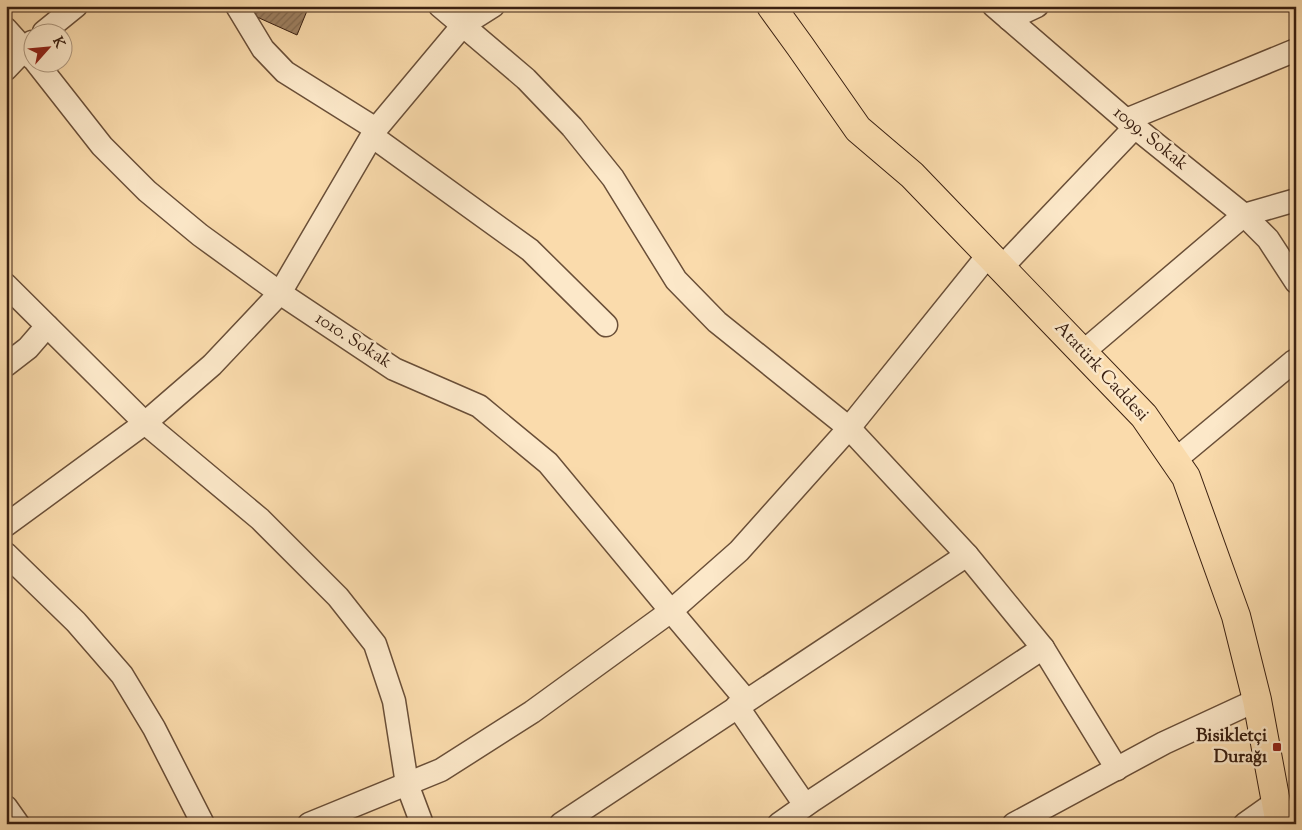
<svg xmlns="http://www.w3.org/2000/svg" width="1302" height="830" font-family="'Sorts Mill Goudy',serif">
<defs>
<pattern id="building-hatch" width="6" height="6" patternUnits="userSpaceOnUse" patternTransform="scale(1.25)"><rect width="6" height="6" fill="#9e8162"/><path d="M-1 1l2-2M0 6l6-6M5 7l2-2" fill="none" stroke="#82694f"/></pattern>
</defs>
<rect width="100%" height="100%" fill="#fadbac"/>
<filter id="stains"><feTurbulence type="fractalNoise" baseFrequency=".004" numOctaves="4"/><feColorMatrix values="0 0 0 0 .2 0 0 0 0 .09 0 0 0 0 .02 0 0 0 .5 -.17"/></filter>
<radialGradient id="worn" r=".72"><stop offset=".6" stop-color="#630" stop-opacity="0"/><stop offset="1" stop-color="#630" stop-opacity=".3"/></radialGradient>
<polygon fill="url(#building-hatch)" stroke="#3a2011" points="251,6 309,6 297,35 248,13"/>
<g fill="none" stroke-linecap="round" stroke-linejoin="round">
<defs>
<g id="minor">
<polyline points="237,6 263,49 285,72 376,129"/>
<polyline points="440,6 526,79 572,127 613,178 676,280 717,322 849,428 967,555 1043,648 1117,769"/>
<polyline points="994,6 1126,120 1244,215 1268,239 1296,282"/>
<polyline points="1009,19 1037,6"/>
<polyline points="6,29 32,58"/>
<polyline points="44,32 76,6"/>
<polyline points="36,62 102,146 147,191 200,235 280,293 394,369 479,406 548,463 671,611 746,700"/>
<polyline points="6,69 25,49 32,42"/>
<polyline points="1126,120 1296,50"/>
<polyline points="372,136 530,250 606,325"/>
<polyline points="1002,267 1135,127"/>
<polyline points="6,285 145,423 260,519 338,597 375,644 394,701 407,784 422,824"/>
<polyline points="1083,352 1244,215 1296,200"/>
<polyline points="6,365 28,348 47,326"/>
<polyline points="1175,460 1294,361"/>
<polyline points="6,525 145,423 212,365 280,293 376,129 463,25 493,6"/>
<polyline points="6,554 76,622 122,675 154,728 203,824"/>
<polyline points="737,706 805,805"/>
<polyline points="6,807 18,824"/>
<polyline points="309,824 441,770 532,712 671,611 739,551 849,428 989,254"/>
<polyline points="561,824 967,555"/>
<polyline points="779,824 813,800 1043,648"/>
<polyline points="1014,824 1164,743 1257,700"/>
<polyline points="1245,824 1276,802"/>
</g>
<polyline id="major" points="771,6 800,46 858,129 912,175 1144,416 1186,477 1236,616 1257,700 1280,824"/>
</defs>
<use href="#minor" stroke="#6a4f38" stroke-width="25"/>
<use href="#major" stroke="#3a2011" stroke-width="30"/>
<use href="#minor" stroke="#fce8c9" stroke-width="22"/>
<use href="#major" stroke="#fadbac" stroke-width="28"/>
</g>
<rect fill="#8f2418" stroke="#fce8c9" stroke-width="2" x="1272" y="742" width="10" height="10" rx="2.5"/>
<g text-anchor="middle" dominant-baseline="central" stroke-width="5" stroke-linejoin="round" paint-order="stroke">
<g font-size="18" fill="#3a2011" stroke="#fce8c9">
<text transform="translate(1150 139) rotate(39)">1099. Sokak</text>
<text transform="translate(353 341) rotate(33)">1010. Sokak</text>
<text transform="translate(1101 372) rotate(47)">Atatürk Caddesi</text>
</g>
<g font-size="18" font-weight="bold" fill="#3a2011" stroke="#fce8c9" text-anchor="end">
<text x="1267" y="737">Bisikletçi<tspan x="1267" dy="21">Durağı</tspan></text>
</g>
</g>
<rect width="1302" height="830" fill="none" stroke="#fadbac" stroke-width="25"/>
<rect x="8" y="8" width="1287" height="815" fill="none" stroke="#3a2011" stroke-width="2.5"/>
<rect x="12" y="12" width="1277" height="805" fill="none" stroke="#3a2011"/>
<g transform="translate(48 48) rotate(63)"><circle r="24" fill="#fce8c9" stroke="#ae987f"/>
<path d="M0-4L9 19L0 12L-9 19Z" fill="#8f2418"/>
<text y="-8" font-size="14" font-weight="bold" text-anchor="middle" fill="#3a2011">K</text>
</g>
<rect width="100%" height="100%" filter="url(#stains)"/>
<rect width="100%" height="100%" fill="url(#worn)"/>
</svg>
